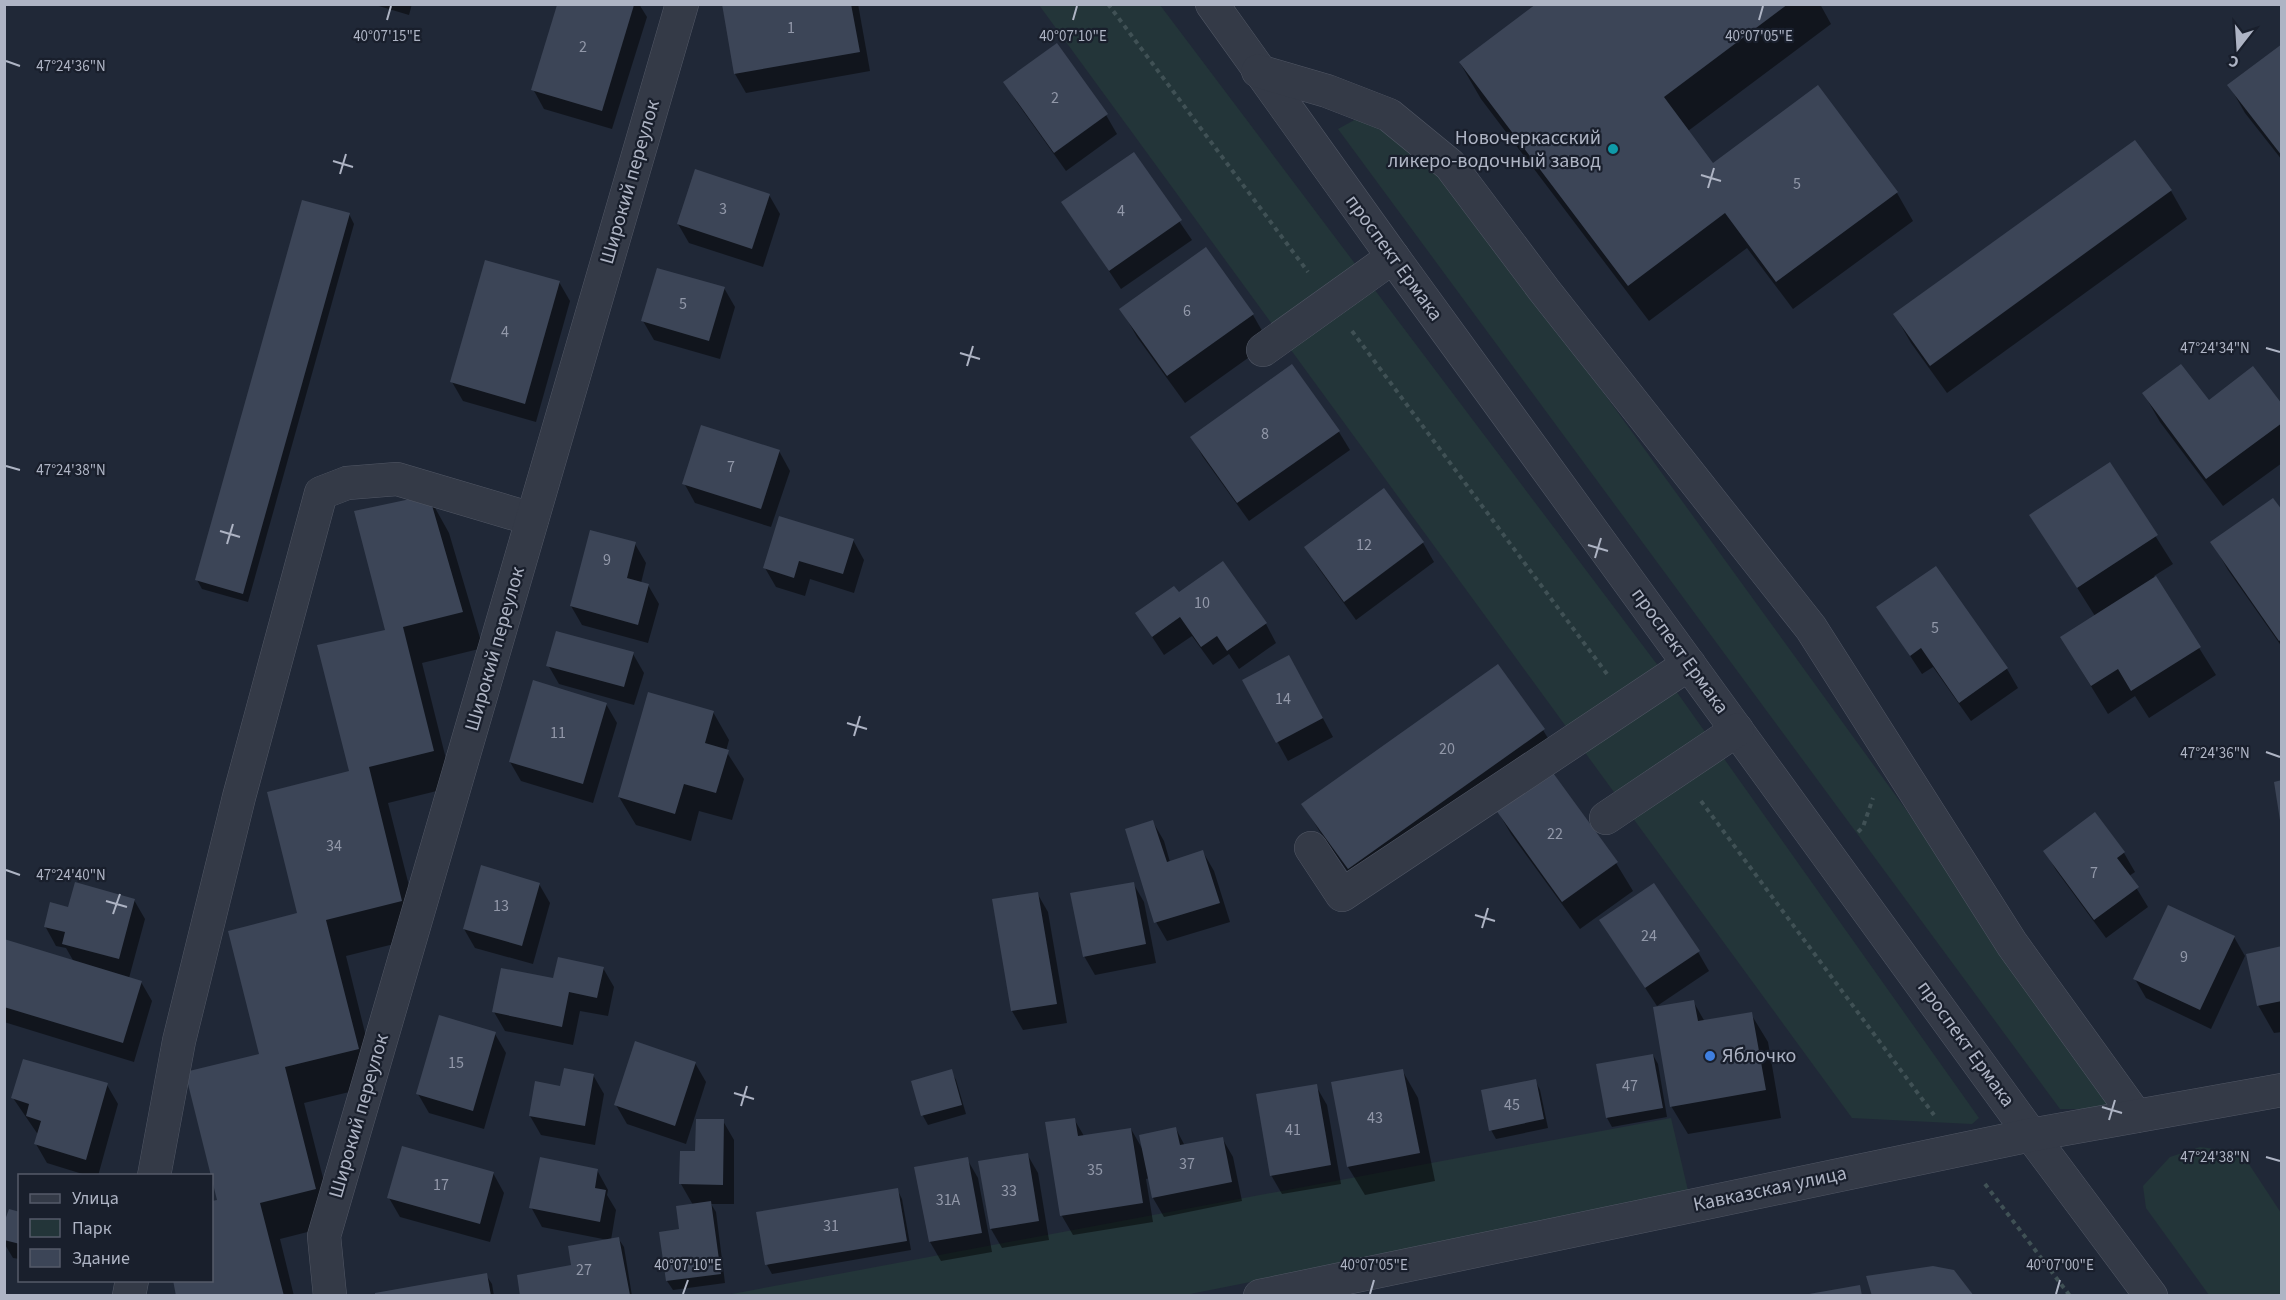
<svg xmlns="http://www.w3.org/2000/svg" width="2286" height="1300" font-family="'Source Sans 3',sans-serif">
<rect width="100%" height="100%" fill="#202837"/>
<g fill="#233539">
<polygon points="1039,5 1160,5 1659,667 1979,1118 1972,1124 1852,1118"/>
<polygon points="1358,118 1400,140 1442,170 2123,1109 2060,1109 1338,129"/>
<polygon points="1671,1118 1689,1195 1185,1295 721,1296"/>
<polygon points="2200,1147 2241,1152 2281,1213 2281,1295 2209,1295 2146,1208 2143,1186 2170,1157"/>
</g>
<g fill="#0007">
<polygon points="372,4 412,4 409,15"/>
<polygon points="559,4 639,4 647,17 612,129 544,109 533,89"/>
<polygon points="723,4 858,4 870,71 746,93 735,74"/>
<polygon points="1538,4 1820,4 1831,24 1688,131 1713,165 1818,87 1897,193 1913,221 1793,309 1747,248 1649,321 1481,99 1460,63"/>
<polygon points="1056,46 1106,115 1117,134 1066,171 1016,101 1005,82"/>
<polygon points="2282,46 2282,160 2245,113 2229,85"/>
<polygon points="1133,154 1192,240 1121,289 1063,202"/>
<polygon points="2171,191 2187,219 1947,393 1911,343 1895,315"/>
<polygon points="769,195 780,214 763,267 689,243 678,224"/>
<polygon points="349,214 354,224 248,602 202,589 197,580"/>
<polygon points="1206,249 1253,315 1269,343 1185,403 1137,337 1121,309"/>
<polygon points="559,282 570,301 536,422 463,401 452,382"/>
<polygon points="724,288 735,307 720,359 654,340 643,321"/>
<polygon points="2144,394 2208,402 2282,407 2282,463 2223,506 2160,422"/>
<polygon points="1339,432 1350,450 1249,521 1203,457 1192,438"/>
<polygon points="779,451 790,471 771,527 695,503 684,483"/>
<polygon points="2110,464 2173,564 2154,576 2216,675 2149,718 2135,696 2108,714 2078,665 2062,637 2095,616 2031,515"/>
<polygon points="1383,491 1423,543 1434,562 1356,620 1317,566 1306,547"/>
<polygon points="429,497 449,533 483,648 422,663 453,787 388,803 422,937 346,956 378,1085 304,1103 335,1225 280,1239 294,1296 178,1296 212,1280 212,1202 219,1201 299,914 351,772 387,631"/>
<polygon points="2282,513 2282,647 2228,570 2212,542"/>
<polygon points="853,540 864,560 854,593 810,579 805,596 776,587 765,568"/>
<polygon points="635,544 646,563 641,583 648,585 659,604 648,643 582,625 571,606"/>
<polygon points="1936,568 2007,669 2018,688 1971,721 1933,667 1922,674 1878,607"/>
<polygon points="1178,594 1266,624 1276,643 1239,669 1229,654 1213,665 1192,636 1164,655 1137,614"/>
<polygon points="633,654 644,673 634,705 559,684 548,665"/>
<polygon points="1300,676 1333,737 1288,761 1244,681"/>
<polygon points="606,704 617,723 593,803 521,781 510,762"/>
<polygon points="713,712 729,740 726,751 744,779 732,820 699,811 691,841 636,825 619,797"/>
<polygon points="1543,730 1560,758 1547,767 1616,863 1633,891 1580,929 1511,834 1494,805 1365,896 1320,832 1303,804"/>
<polygon points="2095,814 2124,853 2135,872 2129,876 2148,907 2106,938 2056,870 2045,851"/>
<polygon points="1153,822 1164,841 1170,862 1203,852 1214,871 1230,922 1167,941 1156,922"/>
<polygon points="1133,883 1144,902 1156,963 1095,975 1084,956"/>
<polygon points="539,884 550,903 533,964 475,948 464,929"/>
<polygon points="1037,893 1048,912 1067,1023 1023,1030 1012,1011"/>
<polygon points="134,900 145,919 129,978 141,982 152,1001 134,1062 4,1022 4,941 74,962 66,948 56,946 45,926"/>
<polygon points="1601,921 1698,952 1709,971 1657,1006"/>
<polygon points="2234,937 2245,956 2211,1029 2146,998 2135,979"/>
<polygon points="2282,948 2282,1032 2274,1033 2258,1005"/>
<polygon points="603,968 614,987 608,1016 580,1011 573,1045 505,1031 494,1012 555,980"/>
<polygon points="1693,1001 1705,1022 1751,1014 1768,1042 1781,1118 1688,1134 1671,1106"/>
<polygon points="495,1034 506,1053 484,1129 429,1113 418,1094"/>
<polygon points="1653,1055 1658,1064 1667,1117 1612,1127 1607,1118"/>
<polygon points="695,1063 706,1082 686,1144 627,1124 616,1105"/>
<polygon points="1402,1070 1418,1098 1435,1181 1365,1195 1348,1167"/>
<polygon points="951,1071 956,1080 966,1114 928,1125 923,1116 913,1082"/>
<polygon points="593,1075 604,1094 595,1145 541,1135 530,1116"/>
<polygon points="1535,1080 1540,1090 1548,1128 1496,1139 1491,1130"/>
<polygon points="107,1085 118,1104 98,1176 89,1176 47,1163 36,1144 39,1136 13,1098"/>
<polygon points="1316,1086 1327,1105 1341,1184 1282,1194 1271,1175"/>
<polygon points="1074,1119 1084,1136 1131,1129 1143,1150 1176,1129 1185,1146 1222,1138 1233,1157 1242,1201 1164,1217 1153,1198 1149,1178 1146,1179 1153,1222 1073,1235 1062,1216 1046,1123"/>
<polygon points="723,1121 734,1140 734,1204 711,1204 716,1212 725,1283 673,1290 667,1281 661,1233 681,1231 693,1205 681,1184 697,1153"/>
<polygon points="1027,1154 1038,1173 1049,1240 1002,1248 991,1229"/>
<polygon points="967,1159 978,1178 992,1252 941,1261 930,1242 916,1168"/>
<polygon points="597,1170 608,1190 607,1195 616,1210 611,1240 618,1238 624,1247 632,1296 522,1296 573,1267 608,1240 542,1227 531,1207"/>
<polygon points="493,1173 504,1193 490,1242 400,1217 389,1198"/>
<polygon points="897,1189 902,1199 911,1250 772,1274 767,1265"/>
<polygon points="20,1213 20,1259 13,1258 4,1243 4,1229"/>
<polygon points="486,1275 492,1284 494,1296 377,1296"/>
</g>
<g fill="#3c4557">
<polygon points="722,4 851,4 860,52 734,74"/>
<polygon points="1536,4 1788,4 1664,97 1713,163 1818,85 1898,192 1776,282 1725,213 1628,286 1459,62"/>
<polygon points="557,5 634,5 602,111 531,90"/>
<polygon points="1057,43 1108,114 1054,153 1003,82"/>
<polygon points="2282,44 2282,156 2227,85"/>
<polygon points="2135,140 2172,190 1930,366 1893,314"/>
<polygon points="1134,152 1182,220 1109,271 1061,202"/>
<polygon points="695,169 770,194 752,249 677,224"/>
<polygon points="302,200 350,213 243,594 195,580"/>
<polygon points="1206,247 1254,314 1167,376 1119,309"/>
<polygon points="485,260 560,281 525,404 450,382"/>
<polygon points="657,268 725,287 709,341 641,321"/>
<polygon points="1292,364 1340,431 1237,503 1190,437"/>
<polygon points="2181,364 2209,400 2253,366 2282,404 2282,423 2206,479 2142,393"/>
<polygon points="701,425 780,450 761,509 682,484"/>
<polygon points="2110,462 2158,535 2077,588 2029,515"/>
<polygon points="1384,488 1424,542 1344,602 1304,547"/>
<polygon points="429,495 463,612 403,627 434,751 369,767 402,901 326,920 359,1049 285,1067 316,1189 260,1203 284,1296 176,1296 173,1280 212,1280 212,1201 217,1200 185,1072 259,1054 228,931 297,913 267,792 349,771 317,645 385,630 354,511"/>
<polygon points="2273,498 2282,510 2282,639 2279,641 2210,542"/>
<polygon points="779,516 854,539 843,574 799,561 794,578 763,568"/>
<polygon points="590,530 636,542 627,578 649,584 638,625 570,606"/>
<polygon points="1223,561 1267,623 1227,651 1217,636 1201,647 1180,617 1152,637 1135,613 1174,586 1179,592"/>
<polygon points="1936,566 2008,668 1959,703 1921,648 1910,656 1876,607"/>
<polygon points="2156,576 2201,647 2131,691 2118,669 2091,686 2060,637"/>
<polygon points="556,631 634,652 624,687 546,666"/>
<polygon points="1289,655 1323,718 1276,743 1242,680"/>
<polygon points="1498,664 1545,729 1348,869 1301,804"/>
<polygon points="533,680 607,703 583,784 509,762"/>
<polygon points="648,692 714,711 705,743 729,750 716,793 684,784 675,814 618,797"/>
<polygon points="1548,766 1618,862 1562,902 1493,806"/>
<polygon points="2282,780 2282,820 2280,820 2274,782"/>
<polygon points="2095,812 2125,852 2117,858 2139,887 2094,920 2043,851"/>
<polygon points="1153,820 1167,862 1203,850 1220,903 1154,923 1125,829"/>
<polygon points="481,865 540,883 522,946 463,929"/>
<polygon points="75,882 135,899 119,959 62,944 65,932 44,927 50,902 68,907"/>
<polygon points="1134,882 1146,944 1083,957 1070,893"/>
<polygon points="1654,883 1700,951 1645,988 1599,920"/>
<polygon points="1038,892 1057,1004 1011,1011 992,899"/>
<polygon points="2168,905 2235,936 2200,1010 2133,979"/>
<polygon points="4,939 142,981 123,1043 4,1007"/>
<polygon points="2282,946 2282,1001 2257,1006 2246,954"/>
<polygon points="558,957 604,967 597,998 569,992 562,1027 492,1012 501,968 553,978"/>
<polygon points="1694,1000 1698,1021 1752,1012 1766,1090 1670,1107 1653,1007"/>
<polygon points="439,1015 496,1032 473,1111 416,1094"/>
<polygon points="635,1041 696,1062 675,1126 614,1105"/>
<polygon points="1653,1054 1663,1108 1606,1118 1596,1064"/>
<polygon points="23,1059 108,1083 86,1160 34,1144 41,1121 26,1116 29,1104 11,1098"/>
<polygon points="564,1068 594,1074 585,1126 529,1116 535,1081 560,1086"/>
<polygon points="952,1069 962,1105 921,1116 911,1081"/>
<polygon points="1403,1069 1420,1153 1347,1167 1331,1082"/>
<polygon points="1536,1079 1544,1119 1489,1131 1481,1090"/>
<polygon points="1317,1084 1331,1165 1270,1176 1256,1094"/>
<polygon points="1075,1118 1078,1136 1131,1128 1143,1203 1060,1216 1045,1122"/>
<polygon points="696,1119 724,1119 723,1185 679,1184 680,1151 695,1151"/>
<polygon points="1176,1127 1180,1145 1223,1137 1232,1182 1152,1198 1139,1135"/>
<polygon points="402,1146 494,1172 480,1224 387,1198"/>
<polygon points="1028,1153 1039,1221 990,1229 978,1161"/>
<polygon points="540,1157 598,1169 595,1188 606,1190 600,1222 529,1208"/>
<polygon points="968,1157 982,1233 929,1242 914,1167"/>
<polygon points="898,1188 907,1241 765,1265 756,1212"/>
<polygon points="711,1201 721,1274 666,1281 659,1232 679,1229 676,1206"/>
<polygon points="9,1209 20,1212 20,1244 4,1240 4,1223"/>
<polygon points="619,1237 630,1295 520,1296 517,1275 571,1265 568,1246"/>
<polygon points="1933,1266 1954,1270 1974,1296 1872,1296 1866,1276"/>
<polygon points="487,1273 491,1296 375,1296 375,1293"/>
<polygon points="1860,1285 1862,1296 1809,1296 1809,1294"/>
</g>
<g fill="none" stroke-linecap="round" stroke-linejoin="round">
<defs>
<g id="minor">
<polyline points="1212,4 1393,257 2031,1135 2151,1296"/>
<polyline points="1258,71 1327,91 1389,115 1450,165 1544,290 1811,628 2012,944 2136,1116"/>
<polyline points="1263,350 1393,257"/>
<polyline points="1606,818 1737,730"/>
<polyline points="1311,848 1342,895 1689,664"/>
<polyline points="154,1176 179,1041 239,797 321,493 347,483 397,479 532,519"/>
<polyline points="129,1296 132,1280"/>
<polyline points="330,1296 324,1236 682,4"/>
<polyline points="1260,1296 2031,1135 2282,1090"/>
</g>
</defs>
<use href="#minor" stroke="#515765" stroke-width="34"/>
<g stroke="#405155" stroke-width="4" stroke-dasharray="4.5 4.5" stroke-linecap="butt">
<polyline points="1108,4 1308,272"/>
<polyline points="1352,331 1607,674"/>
<polyline points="1701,801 1934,1115"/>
<polyline points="1858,832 1863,827 1873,798"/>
<polyline points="1985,1184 2070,1296"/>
</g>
<use href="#minor" stroke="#343a47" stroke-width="33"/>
</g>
<path fill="none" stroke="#aeb4c4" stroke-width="2" d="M387,20l4,-14M1073,20l4,-14M1759,20l4,-14M6,61l14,5M333,161l20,6M340,174l6,-20M1701,175l20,6M1708,188l6,-20M2266,348l14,4M960,353l20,6M967,366l6,-20M6,466l14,4M220,531l20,6M227,544l6,-20M1588,545l20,6M1595,558l6,-20M847,723l20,6M854,736l6,-20M2266,752l14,5M6,870l14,5M106,901l21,6M113,914l7,-20M1475,915l20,6M1482,928l6,-20M734,1093l20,6M741,1106l6,-20M2102,1107l20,6M2109,1120l6,-20M2266,1157l14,4M683,1294l5,-14M1370,1294l4,-14M2056,1294l4,-14"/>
<circle fill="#0f9aa8" stroke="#191f2c" stroke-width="2" cx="1613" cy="149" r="6"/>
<circle fill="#3f7fe0" stroke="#191f2c" stroke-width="2" cx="1710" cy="1056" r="6"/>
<g text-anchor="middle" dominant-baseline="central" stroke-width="4.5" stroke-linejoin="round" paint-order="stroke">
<g font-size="16" fill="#9298a9">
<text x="791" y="28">1</text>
<text x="583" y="47">2</text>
<text x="1055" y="98">2</text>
<text x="1797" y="184">5</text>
<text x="723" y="209">3</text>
<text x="1121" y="211">4</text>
<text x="683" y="304">5</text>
<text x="1187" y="311">6</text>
<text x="505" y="332">4</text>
<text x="1265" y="434">8</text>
<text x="731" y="467">7</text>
<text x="1364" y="545">12</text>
<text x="607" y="560">9</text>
<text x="1202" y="603">10</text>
<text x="1935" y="628">5</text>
<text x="1283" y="699">14</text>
<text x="558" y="733">11</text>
<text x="1447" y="749">20</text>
<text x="1555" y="834">22</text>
<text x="334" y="846">34</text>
<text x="2094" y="873">7</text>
<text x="501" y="906">13</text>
<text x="1649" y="936">24</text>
<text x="2184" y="957">9</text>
<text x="456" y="1063">15</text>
<text x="1630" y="1086">47</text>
<text x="1512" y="1105">45</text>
<text x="1375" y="1118">43</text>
<text x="1293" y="1130">41</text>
<text x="1187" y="1164">37</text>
<text x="1095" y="1170">35</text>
<text x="441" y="1185">17</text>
<text x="1009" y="1191">33</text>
<text x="948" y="1200">31А</text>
<text x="831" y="1226">31</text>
<text x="584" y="1270">27</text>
</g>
<g font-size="20" fill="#aeb4c4" stroke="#191f2c" text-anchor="end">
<text x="1601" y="138">Новочеркасский<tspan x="1601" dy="23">ликеро-водочный завод</tspan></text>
<text x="1722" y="1056" text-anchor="start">Яблочко</text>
</g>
<g font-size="20" fill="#aeb4c4" stroke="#191f2c">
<text transform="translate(630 182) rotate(-74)">Широкий переулок</text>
<text transform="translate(1394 258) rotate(54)">проспект Ермака</text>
<text transform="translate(495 649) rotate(-74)">Широкий переулок</text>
<text transform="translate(1680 651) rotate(54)">проспект Ермака</text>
<text transform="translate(1966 1044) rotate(54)">проспект Ермака</text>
<text transform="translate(359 1116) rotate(-74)">Широкий переулок</text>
<text transform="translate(1770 1189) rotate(-12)">Кавказская улица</text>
</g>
</g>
<g font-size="15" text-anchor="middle" fill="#aeb4c4" stroke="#191f2c" stroke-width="4.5" stroke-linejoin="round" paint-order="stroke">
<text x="387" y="41">40°07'15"E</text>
<text x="1073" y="41">40°07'10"E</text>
<text x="1759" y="41">40°07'05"E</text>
<text x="71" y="71">47°24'36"N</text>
<text x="2215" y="353">47°24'34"N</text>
<text x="71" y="475">47°24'38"N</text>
<text x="2215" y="758">47°24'36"N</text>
<text x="71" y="880">47°24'40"N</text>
<text x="2215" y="1162">47°24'38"N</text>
<text x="688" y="1270">40°07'10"E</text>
<text x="1374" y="1270">40°07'05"E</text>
<text x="2060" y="1270">40°07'00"E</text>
</g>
<rect width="2286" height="1300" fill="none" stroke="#aeb4c4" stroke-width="12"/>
<rect x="18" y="1174" width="195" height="108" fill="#191f2c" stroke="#555b69" stroke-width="1.5"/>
<rect x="30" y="1194" width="30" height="9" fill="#343a47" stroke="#555b69" stroke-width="1.5"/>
<text x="72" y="1204" font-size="18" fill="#aeb4c4">Улица</text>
<rect x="30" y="1219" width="30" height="18" fill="#233539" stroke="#555b69" stroke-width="1.5"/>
<text x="72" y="1234" font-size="18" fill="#aeb4c4">Парк</text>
<rect x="30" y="1249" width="30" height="18" fill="#3c4557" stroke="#555b69" stroke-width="1.5"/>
<text x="72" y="1264" font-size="18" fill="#aeb4c4">Здание</text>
<g transform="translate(2238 48) rotate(197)" stroke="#191f2c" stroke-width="4.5" paint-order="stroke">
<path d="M0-4.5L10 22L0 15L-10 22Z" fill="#aeb4c4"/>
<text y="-9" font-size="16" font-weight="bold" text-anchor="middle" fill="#aeb4c4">С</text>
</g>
</svg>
